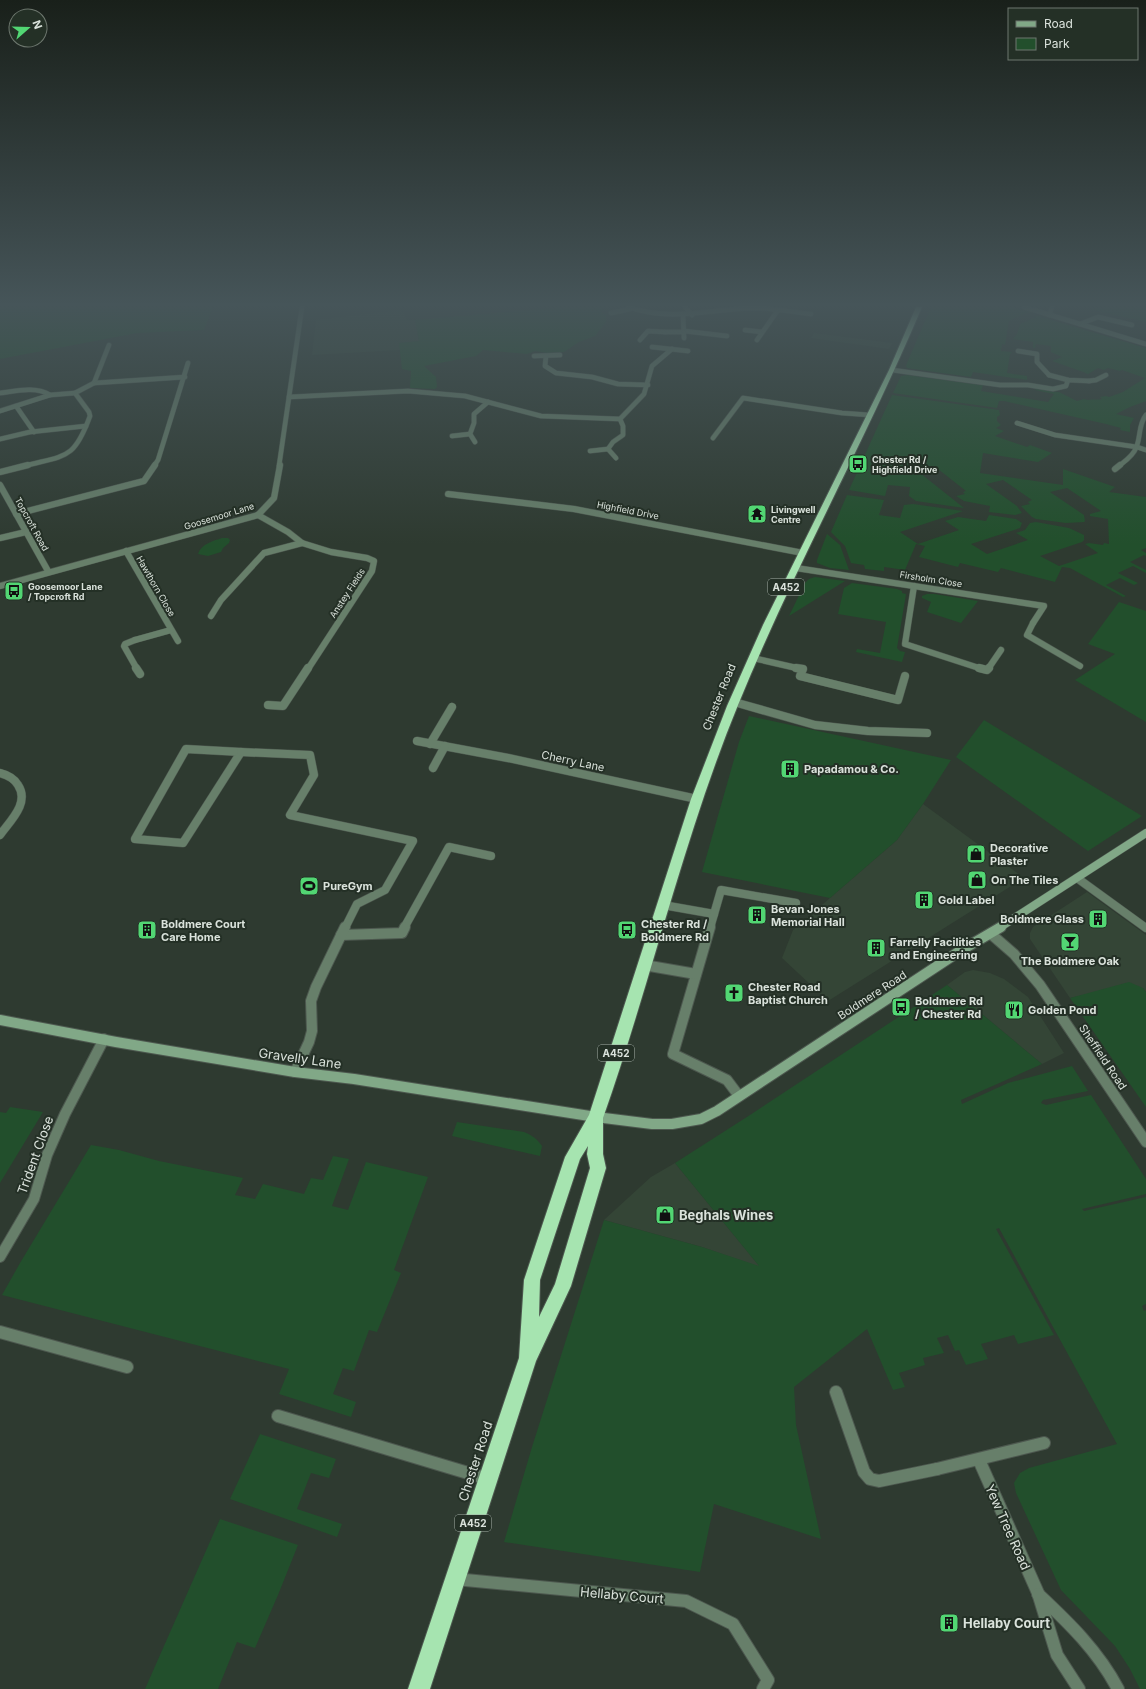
<svg xmlns="http://www.w3.org/2000/svg" width="1146" height="1689" font-family="Inter,sans-serif">
<rect width="100%" height="100%" fill="#2e3a30"/>
<g fill="#344536">
<polygon points="399,310 404,314 407,320 415,320 419,341 400,343 400,350 312,355 316,320"/>
<polygon points="814,333 892,343 889,349 811,338"/>
<polygon points="923,804 1024,878 828,1001 782,958 793,930 897,840"/>
<polygon points="1087,892 1146,935 1146,992 1143,988 1088,994 1070,998 1030,939 1030,933 1033,927"/>
<polygon points="973,970 990,973 1004,979 1028,997 1064,1053 1042,1064 947,985 965,972"/>
<polygon points="675,1163 760,1267 702,1247 604,1220 651,1177"/>
</g>
<g fill="#224f2c">
<polygon points="0,307 213,307 204,330 137,333 0,359"/>
<polygon points="563,307 601,307 604,309 601,312 606,315 606,322 595,336 579,342 564,352 547,353 535,351 527,354 483,350 476,356 424,366 436,377 437,387 435,389 410,388 411,371 402,369 399,343 419,341 415,320"/>
<polygon points="931,307 1011,307 1028,312 1009,321 1005,345 1002,344 1001,351 1012,352 1010,354 1007,373 1027,376 1027,380 973,372 971,377 907,368 906,366 907,363"/>
<polygon points="1146,307 1146,322 1094,310 1091,308"/>
<path d="M1038,316l108,32v53l-16,6 -14,7 18,4 -4,7v7l-10,-2 1,-2 -15,-4 -102,-23h-5l-2,7 -104,-15 8,-17 7,-1 75,10 -2,6 67,11 6,-8 -19,-4 1,-1 23,3 18,9 7,-2 4,1c5,-1 9,0 14,-1l-2,-2 6,-1 3,1 14,-5 22,-14 -23,-8 -2,1 -12,-3 -4,2 -6,-2 -10,6 -3,-1h1l-34,-12 10,-4 -11,-5v-6l-15,-2 -1,4h-2v-6l-20,-3 4,-5 3,-10z"/>
<polygon points="892,395 999,410 1000,415 997,417 997,421 1001,425 996,428 1004,431 995,436 1027,447 1030,445 1052,453 1038,462 983,453 980,473 1063,485 1063,469 1115,487 1109,492 1146,497 1146,548 1141,550 1146,553 1146,556 1144,555 1130,562 1146,570 1146,573 1133,566 1118,573 1138,583 1134,585 1120,578 1106,585 1126,596 1123,597 1070,568 1062,567 1055,582 1001,568 998,572 960,563 958,567 919,557 925,546 916,544 905,570 884,567 884,571 865,569 864,565 851,563 845,546 831,532 847,495 884,500 879,515 900,518 904,505 913,504 963,511 900,532 918,544 959,530 945,521 958,517 986,521 989,515 1016,519 1022,523 1020,528 971,544 987,554 1028,540 1016,533 1025,530 1030,523 1036,522 1069,528 1084,535 1084,540 1082,542 1040,556 1059,566 1098,553 1085,544 1089,543 1103,545 1104,543 1109,544 1108,519 1090,516 1090,514 1101,511 1067,488 1050,492 1084,515 1085,521 1084,522 1066,523 1036,519 1032,517 1021,506 1030,504 1028,502 1032,500 1003,480 986,484 1017,506 1022,513 1015,515 989,512 990,506 964,501 956,496 965,494 963,492 966,491 938,469 920,473 964,508 916,501 909,496 910,487 888,485 885,496 849,490"/>
<polygon points="827,534 840,545 849,570 830,568 817,563 817,560"/>
<path d="M222,538h6l2,2 -1,3 -6,5 -2,4 -13,4 -10,-2c3,-10 15,-13 24,-16z"/>
<polygon points="815,577 845,581 789,616 805,583 809,579"/>
<polygon points="852,583 897,589 902,591 902,593 906,594 897,648 900,651 905,652 902,662 856,652 857,649 880,653 886,622 838,614 844,588"/>
<polygon points="927,594 934,594 978,601 961,623 927,612 931,602 922,598 922,596"/>
<polygon points="1119,602 1146,611 1146,722 1075,680 1115,654 1088,644"/>
<polygon points="749,716 951,760 923,804 897,840 830,898 702,872 739,742"/>
<polygon points="984,720 1142,816 1088,851 956,757"/>
<polygon points="1129,982 1143,988 1146,992 1146,1107 1070,998"/>
<polygon points="947,985 1042,1064 961,1100 962,1104 1008,1083 1072,1066 1088,1091 1043,1100 1041,1103 1046,1105 1091,1095 1146,1179 1146,1194 1082,1209 1084,1211 1146,1197 1146,1304 1142,1306 1144,1311 1146,1310 1146,1689 1140,1689 1130,1669 1115,1646 1061,1590 1016,1493 1014,1483 1020,1473 1029,1468 1117,1444 999,1228 996,1229 1054,1335 1018,1344 1014,1335 981,1344 988,1359 966,1365 959,1350 955,1351 948,1335 937,1338 944,1353 923,1358 925,1365 899,1373 905,1387 893,1390 867,1329 794,1387 796,1425 821,1539 714,1504 700,1572 504,1542 532,1447 604,1220 702,1247 759,1266 675,1163 750,1115"/>
<polygon points="10,1107 43,1112 0,1183 0,1112 6,1113"/>
<path d="M457,1122l67,10c8,3 13,7 18,14l-2,10 -88,-20z"/>
<polygon points="91,1145 119,1150 159,1161 243,1178 235,1195 255,1199 263,1184 304,1194 311,1178 323,1180 333,1156 349,1159 332,1206 348,1210 366,1162 428,1177 394,1270 401,1273 377,1332 369,1330 354,1371 343,1368 333,1394 356,1402 351,1417 279,1394 289,1369 2,1295 20,1263"/>
<polygon points="260,1434 336,1459 329,1478 311,1473 297,1509 342,1524 337,1537 230,1499"/>
<polygon points="220,1519 298,1545 278,1595 255,1648 237,1642 218,1689 145,1689"/>
</g>
<g fill="none" stroke-linecap="round" stroke-linejoin="round">
<defs>
<g id="lane-far4">
<polyline points="685,307 692,315"/>
<polyline points="611,313 630,309"/>
<polyline points="1080,324 1098,317 1132,325"/>
<polyline points="684,331 727,336"/>
<polyline points="640,340 648,331 665,332"/>
<polyline points="1018,351 1037,354 1037,362 1049,375"/>
<polyline points="1089,381 1096,380 1106,375"/>
<polyline points="94,383 185,377"/>
<polyline points="16,406 34,432"/>
<polyline points="713,438 743,398 842,413 870,415"/>
<polyline points="0,439 30,432 86,426"/>
<polyline points="154,466 158,460 188,363"/>
</g>
<g id="lane-far3">
<polyline points="16,514 144,481 155,465"/>
<polyline points="0,538 26,532"/>
<polyline points="914,586 905,644 982,669"/>
<polyline points="211,616 221,600 264,553 302,543"/>
<polyline points="1033,623 1027,635 1080,666"/>
<polyline points="135,640 125,644 124,646 137,669"/>
<polyline points="753,658 801,669"/>
<polyline points="988,669 1001,650"/>
</g>
<g id="lane-far2">
<polyline points="136,668 140,674"/>
<polyline points="796,668 803,669 800,676 898,700 905,676"/>
<polyline points="979,668 987,670 989,668"/>
<polyline points="734,702 815,725 868,731 927,733"/>
<polyline points="430,744 452,707"/>
<polygon points="186,749 241,752 183,843 135,839"/>
<polyline points="241,752 310,755 314,775 290,815 413,841 385,890 357,904 345,928"/>
<polyline points="1077,878 1146,928"/>
<polyline points="663,905 714,914"/>
<polyline points="404,928 449,847 491,856"/>
<polyline points="710,928 721,890 796,903"/>
</g>
<g id="lane-far1">
<polyline points="710,927 673,1054 727,1080 739,1096"/>
<polyline points="341,935 402,933 405,927"/>
<polyline points="644,965 696,974"/>
<polyline points="295,1072 309,1042 312,1031 311,1001 316,987 345,927"/>
</g>
<g id="lane">
<polyline points="0,1332 127,1367"/>
<polyline points="836,1392 864,1472 870,1479 879,1481 937,1469"/>
<polyline points="278,1416 488,1479"/>
</g>
<g id="street-far4">
<path d="M628,307c45,15 80,2 125,1 19,0 39,4 58,6"/>
<polyline points="1024,307 1146,344"/>
<polyline points="1049,315 1052,307"/>
<polyline points="683,316 684,338"/>
<polyline points="745,330 762,332"/>
<polyline points="665,332 684,332"/>
<polyline points="757,340 778,310"/>
<polyline points="652,347 688,351"/>
<polyline points="534,356 560,355"/>
<polyline points="546,356 545,366 556,373 592,377 618,384 648,385"/>
<polyline points="892,370 1000,385 1028,385 1053,389 1066,386 1068,380"/>
<polyline points="1049,375 1068,380 1089,381"/>
<path d="M0,393c16,-2 36,-7 50,2"/>
<polyline points="289,397 408,391 465,396 541,416 620,419"/>
<polyline points="0,411 50,395 75,393"/>
<polyline points="1017,423 1055,435 1137,447 1146,450"/>
<polyline points="452,436 470,434"/>
<polyline points="475,442 470,434 474,423 474,414 488,402"/>
<polyline points="608,449 613,442 623,435 623,426 620,419 644,394 652,366 672,349"/>
<polyline points="590,451 608,449 616,458"/>
<path d="M24,466c42,-11 50,-6 66,-50l-1,-4 -14,-19 19,-10 15,-38"/>
<polyline points="279,466 302,307"/>
<path d="M1119,466c6,-5 14,-10 17,-18 5,-11 2,-23 10,-33"/>
</g>
<g id="street-far3">
<polyline points="1115,469 1120,465"/>
<polyline points="0,472 28,465"/>
<polyline points="0,485 48,571"/>
<polyline points="448,494 574,509 803,553"/>
<polyline points="258,515 288,532 302,543 331,552 367,558 374,561 372,571 308,669"/>
<polyline points="126,551 178,641"/>
<polyline points="796,568 1044,606 1033,623"/>
<polyline points="0,586 258,515 274,498 280,465"/>
<polyline points="135,640 171,630"/>
</g>
<g id="street-far2">
<polyline points="268,705 283,706 308,668"/>
<polyline points="417,741 508,758 697,799"/>
<polyline points="433,768 445,746"/>
<path d="M0,773c8,2 14,5 18,12 12,18 -8,36 -18,50"/>
</g>
<g id="street-far1">
<polyline points="991,934 1014,954 1040,985 1146,1142"/>
<polyline points="0,1257 34,1199 47,1155 65,1114 104,1039"/>
</g>
<g id="street">
<polyline points="979,1460 1038,1593 1057,1655 1079,1689"/>
<polyline points="937,1469 1044,1443"/>
<polyline points="455,1579 686,1601 733,1624 768,1680 763,1689"/>
<path d="M1038,1594c31,29 60,57 80,95"/>
</g>
<polyline id="secondary-far1" points="999,928 1146,833"/>
<polyline id="secondary" points="0,1020 116,1042 295,1072 354,1079 596,1117 652,1124 672,1124 701,1119 717,1111 960,951 1001,927"/>
<path id="highway" d="M916,307h6c-57,135 -129,263 -184,398 -55,134 -87,277 -135,413v36l3,14 -35,118 -35,75 -106,328h-22l111,-331 5,-78 41,-123 24,-42 102,-316 36,-93 36,-81 126,-255zM588,1146l-1,8 3,14 -35,116 -16,33 1,-37 40,-121z"/>
</defs>
<use href="#lane-far4" stroke="#4d584f" stroke-width="5.5"/>
<use href="#lane-far3" stroke="#4d584f" stroke-width="7"/>
<use href="#lane-far2" stroke="#4d584f" stroke-width="9"/>
<use href="#lane-far1" stroke="#4d584f" stroke-width="12"/>
<use href="#lane" stroke="#4d584f" stroke-width="14"/>
<use href="#street-far4" stroke="#4d584f" stroke-width="5.5"/>
<use href="#street-far3" stroke="#4d584f" stroke-width="7"/>
<use href="#street-far2" stroke="#4d584f" stroke-width="9"/>
<use href="#street-far1" stroke="#4d584f" stroke-width="12"/>
<use href="#street" stroke="#4d584f" stroke-width="14"/>
<use href="#secondary-far1" stroke="#4d584f" stroke-width="9"/>
<use href="#secondary" stroke="#4d584f" stroke-width="12"/>
<use href="#highway" stroke="#4d584f" stroke-width="2"/>
<use href="#lane-far4" stroke="#677f6a" stroke-width="4.5"/>
<use href="#lane-far3" stroke="#677f6a" stroke-width="6"/>
<use href="#lane-far2" stroke="#677f6a" stroke-width="8"/>
<use href="#lane-far1" stroke="#677f6a" stroke-width="10"/>
<use href="#lane" stroke="#677f6a" stroke-width="12"/>
<use href="#street-far4" stroke="#677f6a" stroke-width="4.5"/>
<use href="#street-far3" stroke="#677f6a" stroke-width="6"/>
<use href="#street-far2" stroke="#677f6a" stroke-width="8"/>
<use href="#street-far1" stroke="#677f6a" stroke-width="10"/>
<use href="#street" stroke="#677f6a" stroke-width="12"/>
<use href="#secondary-far1" stroke="#81a887" stroke-width="8"/>
<use href="#secondary" stroke="#81a887" stroke-width="10"/>
<use href="#highway" fill="#a6e4b0" fill-rule="evenodd"/>
</g>
<linearGradient id="sky" x2="0" y2="1"><stop stop-color="#19201a"/><stop offset="0.56" stop-color="#465559"/><stop offset="1" stop-color="#465559" stop-opacity="0"/></linearGradient>
<rect width="1146" height="544" fill="url(#sky)"/>
<defs>
<symbol id="bus-square" viewBox="-11 -11 22 22"><rect x="-9" y="-9" width="18" height="18" rx="4" fill="#52d673" stroke="#243026"/><path d="M-5-6H5V4H4V6H2V4H-2V6H-4V4H-5ZM-3.5-4V0h7V-4ZM-3.5 1.2v1.5H-2V1.2ZM2 1.2v1.5H3.5V1.2Z" fill="#111"/></symbol>
<symbol id="temple-square" viewBox="-11 -11 22 22"><rect x="-9" y="-9" width="18" height="18" rx="4" fill="#52d673" stroke="#243026"/><path d="M0-6L5-2H3V0L6.5 2.5H4V6H1.5V3h-3V6H-4V2.5H-6.5L-3 0V-2H-5Z" fill="#111"/></symbol>
<symbol id="building-square" viewBox="-11 -11 22 22"><rect x="-9" y="-9" width="18" height="18" rx="4" fill="#52d673" stroke="#243026"/><path d="M-4-6H4V6H1V3H-1V6H-4ZM-2.5-4.3h1.7v1.8h-1.7ZM.8-4.3h1.7v1.8H.8ZM-2.5-1h1.7V.8h-1.7ZM.8-1h1.7V.8H.8Z" fill="#111"/></symbol>
<symbol id="shop-square" viewBox="-11 -11 22 22"><rect x="-9" y="-9" width="18" height="18" rx="4" fill="#52d673" stroke="#243026"/><path d="M-5-2.5h2.3a2.7 3.5 0 0 1 5.4 0H5L5.5 6h-11ZM-1.5-2.5h3a1.5 2.3 0 0 0-3 0Z" fill="#111"/></symbol>
<symbol id="stadium-square" viewBox="-11 -11 22 22"><rect x="-9" y="-9" width="18" height="18" rx="4" fill="#52d673" stroke="#243026"/><path d="M0-5a6.5 5 0 1 0 0 10a6.5 5 0 1 0 0-10ZM-3.5-1.8h7v3.6h-7Z" fill="#111"/></symbol>
<symbol id="bar-square" viewBox="-11 -11 22 22"><rect x="-9" y="-9" width="18" height="18" rx="4" fill="#52d673" stroke="#243026"/><path d="M-6-5H6L.8 .8V4.5H3.5V6h-7V4.5H-.8V.8Z" fill="#111"/></symbol>
<symbol id="church-square" viewBox="-11 -11 22 22"><rect x="-9" y="-9" width="18" height="18" rx="4" fill="#52d673" stroke="#243026"/><path d="M-1.2-6h2.4v3.5h3.3v2.4h-3.3V6h-2.4V-.1h-3.3v-2.4h3.3Z" fill="#111"/></symbol>
<symbol id="restaurant-square" viewBox="-11 -11 22 22"><rect x="-9" y="-9" width="18" height="18" rx="4" fill="#52d673" stroke="#243026"/><path d="M-5-6h1v4h1v-4h1v4h1v-4h1v5L-1.5 .5V6h-2V.5L-5-1ZM5-6V6H3V1.5H1.5Q1.5-4 5-6Z" fill="#111"/></symbol>
</defs>
<g fill-rule="evenodd">
<use href="#bus-square" x="847" y="453" width="22" height="22"/>
<use href="#temple-square" x="746" y="503" width="22" height="22"/>
<use href="#bus-square" x="3" y="580" width="22" height="22"/>
<use href="#building-square" x="779" y="758" width="22" height="22"/>
<use href="#shop-square" x="965" y="843" width="22" height="22"/>
<use href="#shop-square" x="966" y="869" width="22" height="22"/>
<use href="#stadium-square" x="298" y="875" width="22" height="22"/>
<use href="#building-square" x="913" y="889" width="22" height="22"/>
<use href="#building-square" x="746" y="904" width="22" height="22"/>
<use href="#building-square" x="1087" y="908" width="22" height="22"/>
<use href="#building-square" x="136" y="919" width="22" height="22"/>
<use href="#bus-square" x="616" y="919" width="22" height="22"/>
<use href="#bar-square" x="1059" y="931" width="22" height="22"/>
<use href="#building-square" x="865" y="937" width="22" height="22"/>
<use href="#church-square" x="723" y="982" width="22" height="22"/>
<use href="#bus-square" x="890" y="996" width="22" height="22"/>
<use href="#restaurant-square" x="1003" y="999" width="22" height="22"/>
<use href="#shop-square" x="654" y="1204" width="22" height="22"/>
<use href="#building-square" x="938" y="1612" width="22" height="22"/>
</g>
<g text-anchor="middle" dominant-baseline="central" stroke-width="4" stroke-linejoin="round" paint-order="stroke">
<g font-size="9" font-weight="bold" fill="#dae2db" stroke="#243026" text-anchor="start">
<text x="872" y="459">Chester Rd /<tspan x="872" dy="10">Highfield Drive</tspan></text>
<text x="771" y="509">Livingwell<tspan x="771" dy="10">Centre</tspan></text>
<text x="28" y="586">Goosemoor Lane<tspan x="28" dy="10">/ Topcroft Rd</tspan></text>
</g>
<g font-size="9" fill="#dae2db" stroke="#243026">
<text transform="translate(628 510) rotate(11)">Highfield Drive</text>
<text transform="translate(219 516) rotate(-17)">Goosemoor Lane</text>
<text transform="translate(32 524) rotate(61)">Topcroft Road</text>
<text transform="translate(931 579) rotate(9)">Firsholm Close</text>
<text transform="translate(156 586) rotate(60)">Hawthorn Close</text>
<text transform="translate(347 593) rotate(-57)">Anstey Fields</text>
</g>
<g fill="#243026" stroke="#a3ada5" stroke-width="1">
<rect x="768" y="579" width="36" height="16" rx="3"/>
<rect x="598" y="1045" width="36" height="16" rx="3"/>
<rect x="455" y="1515" width="36" height="16" rx="3"/>
</g>
<g font-size="10" font-weight="bold" fill="#dae2db">
<text x="786" y="587">A452</text>
<text x="616" y="1053">A452</text>
<text x="473" y="1523">A452</text>
</g>
<g font-size="11" fill="#dae2db" stroke="#243026">
<text transform="translate(719 697) rotate(-68)">Chester Road</text>
<text transform="translate(573 761) rotate(12)">Cherry Lane</text>
<text transform="translate(872 995) rotate(-33)">Boldmere Road</text>
<text transform="translate(1103 1057) rotate(56)">Sheffield Road</text>
</g>
<g font-size="11" font-weight="bold" fill="#dae2db" stroke="#243026" text-anchor="start">
<text x="804" y="769">Papadamou &amp; Co.</text>
<text x="990" y="848">Decorative<tspan x="990" dy="13">Plaster</tspan></text>
<text x="991" y="880">On The Tiles</text>
<text x="323" y="886">PureGym</text>
<text x="938" y="900">Gold Label</text>
<text x="771" y="909">Bevan Jones<tspan x="771" dy="13">Memorial Hall</tspan></text>
<text x="1084" y="919" text-anchor="end">Boldmere Glass</text>
<text x="161" y="924">Boldmere Court<tspan x="161" dy="13">Care Home</tspan></text>
<text x="641" y="924">Chester Rd /<tspan x="641" dy="13">Boldmere Rd</tspan></text>
<text x="890" y="942">Farrelly Facilities<tspan x="890" dy="13">and Engineering</tspan></text>
<text x="1070" y="961" text-anchor="middle">The Boldmere Oak</text>
<text x="748" y="987">Chester Road<tspan x="748" dy="13">Baptist Church</tspan></text>
<text x="915" y="1001">Boldmere Rd<tspan x="915" dy="13">/ Chester Rd</tspan></text>
<text x="1028" y="1010">Golden Pond</text>
</g>
<g font-size="13" fill="#dae2db" stroke="#243026">
<text transform="translate(300 1058) rotate(8)">Gravelly Lane</text>
<text transform="translate(35 1155) rotate(-70)">Trident Close</text>
<text transform="translate(475 1461) rotate(-72)">Chester Road</text>
<text transform="translate(1008 1527) rotate(66)">Yew Tree Road</text>
<text transform="translate(622 1595) rotate(5)">Hellaby Court</text>
</g>
<g font-size="13" font-weight="bold" fill="#dae2db" stroke="#243026" text-anchor="start">
<text x="679" y="1215">Beghals Wines</text>
<text x="963" y="1623">Hellaby Court</text>
</g>
</g>
<rect x="1008" y="8" width="130" height="52" fill="#243026" stroke="#6d776e"/>
<rect x="1016" y="21" width="20" height="6" fill="#81a887" stroke="#6d776e"/>
<text x="1044" y="28" font-size="12" fill="#dae2db">Road</text>
<rect x="1016" y="38" width="20" height="12" fill="#224f2c" stroke="#6d776e"/>
<text x="1044" y="48" font-size="12" fill="#dae2db">Park</text>
<g transform="translate(28 28) rotate(70)"><circle r="19" fill="#243026" stroke="#6d776e"/>
<path d="M0-3L7 15L0 10L-7 15Z" fill="#52d673"/>
<text y="-6" font-size="11" font-weight="bold" text-anchor="middle" fill="#dae2db">N</text>
</g>
</svg>
